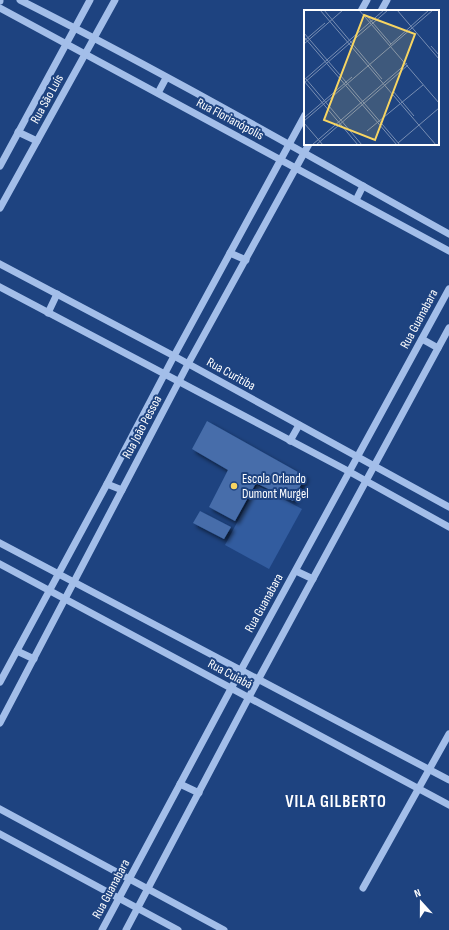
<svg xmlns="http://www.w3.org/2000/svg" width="449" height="930" font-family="'Sofia Sans Condensed',sans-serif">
<defs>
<filter id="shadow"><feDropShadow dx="3.5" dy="3.5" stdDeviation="2" flood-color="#0009"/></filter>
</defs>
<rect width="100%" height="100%" fill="#1e4380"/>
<polygon fill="#325c9f" points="257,485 302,509 269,569 225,545"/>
<g fill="#466daa" filter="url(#shadow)">
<polygon points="207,421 305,476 293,501 256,483 235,521 209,507 228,470 192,449"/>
<polygon points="200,511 231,527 224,539 193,523"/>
</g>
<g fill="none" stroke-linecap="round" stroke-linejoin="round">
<g stroke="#a3bee9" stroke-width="7">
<path d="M20,0c145,73 287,155 429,234"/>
<polyline points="0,1 0,0"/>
<polyline points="0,8 449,251"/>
<polyline points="361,11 367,0"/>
<polyline points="381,11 387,0"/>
<polyline points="158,93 166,78"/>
<polyline points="18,132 37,141"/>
<polyline points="0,166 90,0"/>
<polyline points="356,200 363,186"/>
<polyline points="0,208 115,0"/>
<polyline points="230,253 246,260"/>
<polyline points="0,264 174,356 449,507"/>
<polyline points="0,287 350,472 449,527"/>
<polyline points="48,313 57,294"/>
<polyline points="422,339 438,348"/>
<polyline points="290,441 299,425"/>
<polyline points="107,484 122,490"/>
<polyline points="0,543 449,780"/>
<polyline points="0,564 449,805"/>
<polyline points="296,571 313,579"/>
<polyline points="17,651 34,659"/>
<polyline points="0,682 107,484 174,356 305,115"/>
<polyline points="0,723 188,364 309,144"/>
<polyline points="180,784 199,793"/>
<polyline points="0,809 224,930"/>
<polyline points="0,834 178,930"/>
<polyline points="363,888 449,734"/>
<polyline points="102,930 241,670 449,289"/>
<polyline points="126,930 258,680 449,328"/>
</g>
</g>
<circle fill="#f7d562" stroke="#1e4380" stroke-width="1.5" cx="234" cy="486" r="4"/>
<g text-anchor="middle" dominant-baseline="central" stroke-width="4" stroke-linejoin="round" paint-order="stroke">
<g font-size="13" fill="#fff" stroke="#1e4380">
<text transform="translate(47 99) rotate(-61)">Rua São Luís</text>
<text transform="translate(230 119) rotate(28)">Rua Florianópolis</text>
<text transform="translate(419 319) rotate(-62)">Rua Guanabara</text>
<text transform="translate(231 374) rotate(29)">Rua Curitiba</text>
<text transform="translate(142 427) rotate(-62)">Rua João Pessoa</text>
<text transform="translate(264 603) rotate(-61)">Rua Guanabara</text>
<text transform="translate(230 674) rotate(28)">Rua Cuiabá</text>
<text transform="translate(111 889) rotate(-62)">Rua Guanabara</text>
</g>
<g font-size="13" fill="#fff" stroke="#1e4380" text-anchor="start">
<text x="242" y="479">Escola Orlando<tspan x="242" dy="15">Dumont Murgel</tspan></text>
</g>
<g font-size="17" font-weight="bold" letter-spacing="1" fill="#fff" stroke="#1e4380">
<text x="336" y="802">VILA GILBERTO</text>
</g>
</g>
<g transform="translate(304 10)">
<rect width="135" height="135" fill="#1e4380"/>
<path fill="none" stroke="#788eb3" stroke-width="1" d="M16,0l116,135M20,0l58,69M55,0l80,93M93,0l42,49M62,5l25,29M0,23l96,112M0,27l93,108M0,31l21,-18M0,34l39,-34M86,35l39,-35M127,36l8,9M2,69l56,66M0,70l80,-70M0,71l54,64M0,73l84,-73M89,81l21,25M0,108l48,-41M0,111l129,-111M0,113l19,22M63,121l56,-46M94,133l41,-35M8,135l95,-82M12,135l92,-80"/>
<path fill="#f7d562" fill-opacity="0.15" stroke="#f7d562" stroke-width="2" d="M60,5l51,19 -40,106 -51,-20z"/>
<rect width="135" height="135" fill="none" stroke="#fff" stroke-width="2"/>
</g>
<g transform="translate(421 902) rotate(339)" stroke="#1e4380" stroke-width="3" paint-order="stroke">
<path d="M0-3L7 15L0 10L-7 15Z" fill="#ffffff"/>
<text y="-6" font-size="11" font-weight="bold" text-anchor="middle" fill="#ffffff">N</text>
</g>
</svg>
